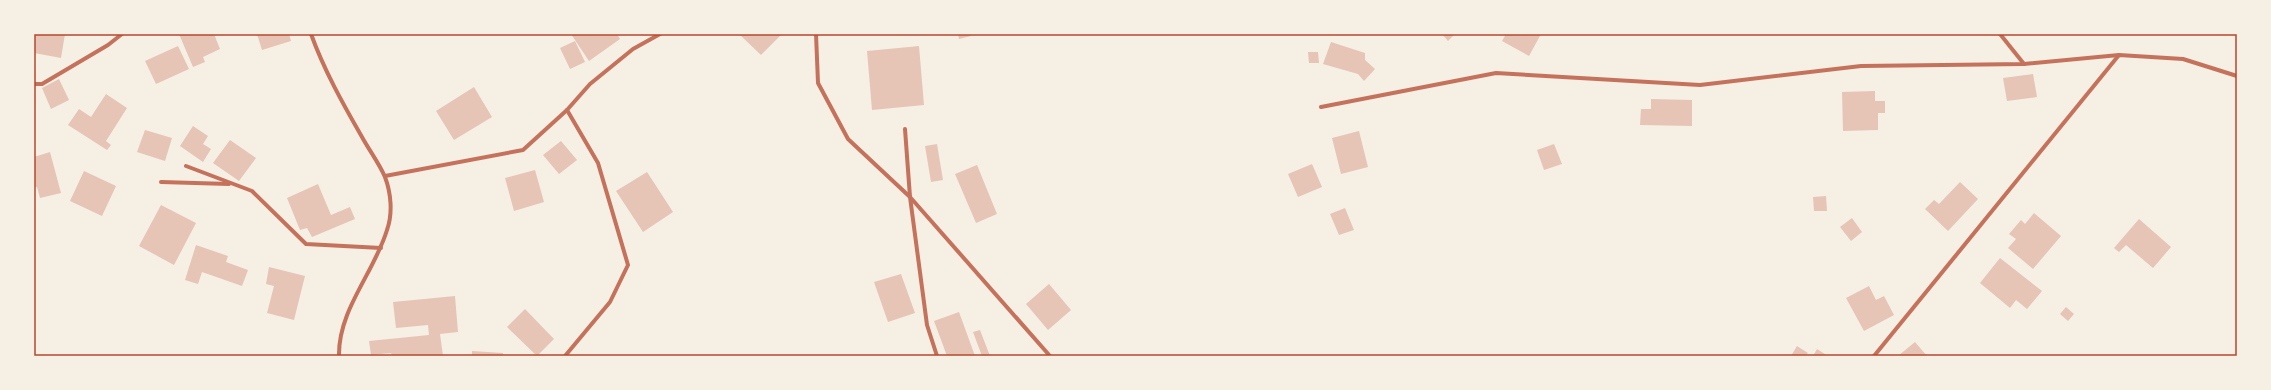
<svg xmlns="http://www.w3.org/2000/svg" width="2271" height="390" font-family="Lora,serif">
<rect width="100%" height="100%" fill="#f6efe4"/>
<g fill="#e6c5b7">
<polygon points="34,34 65,34 61,58 34,53"/>
<polygon points="179,34 214,34 220,49 203,57 205,62 193,67"/>
<polygon points="257,34 289,34 291,41 262,50"/>
<polygon points="571,34 617,34 620,39 589,61"/>
<polygon points="739,34 782,34 761,55"/>
<polygon points="958,34 971,34 971,36 959,39"/>
<polygon points="1442,34 1455,34 1448,41"/>
<polygon points="1506,34 1541,34 1529,56 1502,41"/>
<polygon points="575,41 585,62 570,69 560,48"/>
<polygon points="1331,42 1365,53 1365,60 1375,69 1364,81 1358,74 1323,64"/>
<polygon points="178,46 189,69 156,84 145,61"/>
<polygon points="919,46 924,105 872,110 867,51"/>
<polygon points="1308,52 1318,52 1319,63 1309,63"/>
<polygon points="2033,74 2037,97 2007,101 2003,78"/>
<polygon points="59,79 69,100 51,109 42,88"/>
<polygon points="474,87 492,117 454,140 436,111"/>
<polygon points="1875,91 1875,101 1885,101 1885,113 1878,113 1878,130 1843,131 1842,92"/>
<polygon points="106,94 127,108 106,141 111,145 107,150 68,125 79,109 91,117"/>
<polygon points="1651,99 1692,100 1692,126 1640,125 1641,109 1651,109"/>
<polygon points="193,126 208,136 203,144 211,149 203,162 180,146"/>
<polygon points="145,130 172,138 165,161 137,152"/>
<polygon points="1359,131 1368,167 1341,174 1332,138"/>
<polygon points="230,140 256,158 239,181 213,163"/>
<polygon points="561,141 577,160 559,174 543,155"/>
<polygon points="937,144 943,180 931,182 925,146"/>
<polygon points="1554,144 1562,164 1544,170 1537,150"/>
<polygon points="50,152 61,193 40,198 37,187 34,187 34,157"/>
<polygon points="1312,164 1322,187 1298,197 1288,174"/>
<polygon points="977,165 997,214 976,223 955,174"/>
<polygon points="535,170 544,202 514,211 505,178"/>
<polygon points="84,171 116,186 102,216 70,201"/>
<polygon points="647,172 673,212 643,232 616,191"/>
<polygon points="1960,182 1978,199 1948,231 1925,209 1934,200 1939,204"/>
<polygon points="318,184 331,215 350,207 355,219 312,237 307,228 300,230 287,198"/>
<polygon points="1826,196 1827,211 1814,211 1813,197"/>
<polygon points="161,205 196,223 174,265 139,246"/>
<polygon points="1345,208 1354,230 1339,235 1330,214"/>
<polygon points="2034,213 2061,236 2033,269 2008,248 2016,239 2009,234 2021,220 2025,224"/>
<polygon points="1852,218 1862,232 1851,241 1840,227"/>
<polygon points="2139,219 2171,247 2153,268 2126,245 2119,252 2114,248"/>
<polygon points="196,245 228,256 226,262 248,270 242,286 202,272 198,284 185,280"/>
<polygon points="2000,258 2042,291 2027,309 2016,300 2010,308 1980,283"/>
<polygon points="269,267 305,276 294,320 267,313 274,286 266,284"/>
<polygon points="901,274 915,313 888,322 874,282"/>
<polygon points="1049,284 1071,310 1048,330 1026,304"/>
<polygon points="1869,286 1876,300 1884,296 1894,315 1864,331 1846,298"/>
<polygon points="455,296 458,332 440,334 443,356 392,356 391,353 371,355 369,341 429,335 428,325 396,328 393,302"/>
<polygon points="2066,307 2074,314 2068,321 2060,314"/>
<polygon points="525,309 554,339 537,356 507,327"/>
<polygon points="959,312 975,356 947,356 934,321"/>
<polygon points="980,330 990,356 982,356 973,332"/>
<polygon points="1915,342 1927,356 1898,356"/>
<polygon points="1797,346 1808,353 1805,356 1791,356"/>
<polygon points="1817,349 1828,356 1813,356"/>
<polygon points="472,351 503,353 503,356 472,356"/>
</g>
<g fill="none" stroke-linecap="round" stroke-linejoin="round">
<g stroke="#c5725c" stroke-width="4">
<path d="M311,34c13,36 32,70 51,103 7,13 17,26 23,40 6,16 8,36 2,53 -13,43 -49,80 -48,126"/>
<polyline points="816,34 818,83 848,139 910,197 927,325 937,356"/>
<polyline points="2000,34 2024,64"/>
<polyline points="34,84 42,84 108,45 122,34"/>
<polyline points="1321,107 1496,73 1700,85 1861,66 2024,64 2119,55 2183,59 2237,76"/>
<polyline points="905,129 910,197 1050,356"/>
<polyline points="186,166 252,191 306,244 381,248"/>
<polyline points="385,176 523,150 567,110 590,84 633,49 660,34"/>
<polyline points="161,182 229,184"/>
<polyline points="565,356 610,302 628,265 598,163 567,110"/>
<polyline points="1874,356 2119,55"/>
</g>
</g>
<rect width="2271" height="390" fill="none" stroke="#f6efe4" stroke-width="70"/>
<rect x="35" y="35" width="2201" height="320" fill="none" stroke="#b5482f" stroke-width="1.5"/>
</svg>
